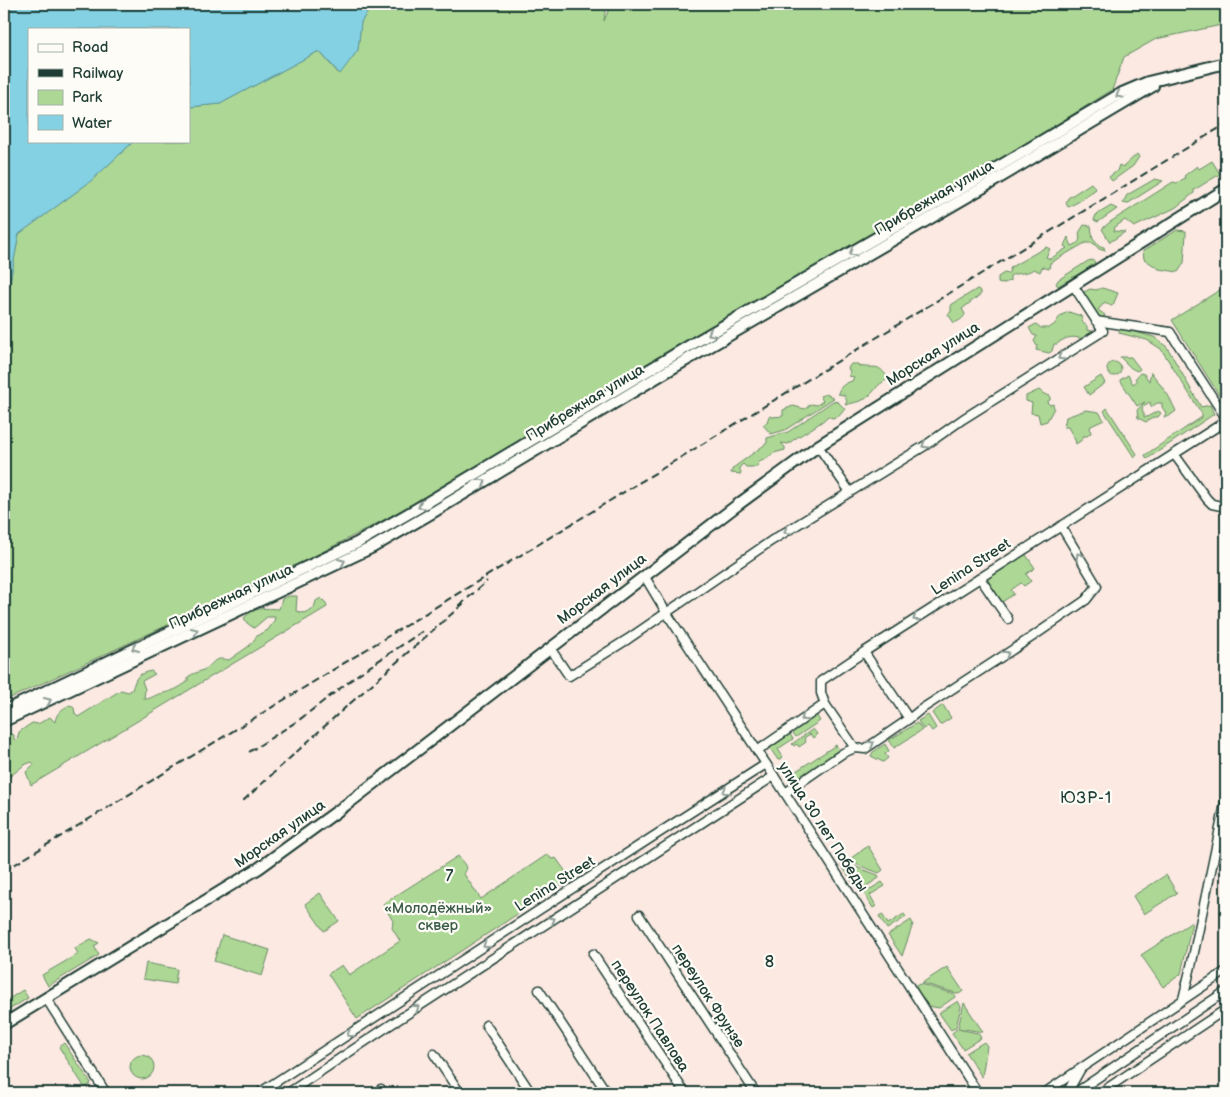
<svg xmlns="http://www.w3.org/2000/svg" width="1230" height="1097" font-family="'Balsamiq Sans',sans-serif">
<rect width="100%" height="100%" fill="#fbe9e2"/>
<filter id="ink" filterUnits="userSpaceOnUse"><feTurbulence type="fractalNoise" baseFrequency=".02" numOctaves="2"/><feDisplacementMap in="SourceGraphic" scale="10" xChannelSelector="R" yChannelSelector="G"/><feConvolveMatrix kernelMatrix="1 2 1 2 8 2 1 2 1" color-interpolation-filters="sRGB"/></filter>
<g filter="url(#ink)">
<g fill="#add794" stroke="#668a64">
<polygon points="373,4 606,4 604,21 611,4 993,4 996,11 998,10 998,4 1226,4 1226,24 1156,39 1124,57 1112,90 982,171 407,508 297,565 4,701 4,403 6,402 8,370 4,313 19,234 91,181 134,141 189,141 189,107 220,104 319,51 339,74 358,50 361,22"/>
<polygon points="1137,154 1139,157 1133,166 1112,181 1109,177 1117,171 1119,165 1123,167"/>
<polygon points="1212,161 1220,174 1194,190 1194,193 1175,208 1134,227 1125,220 1115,227 1114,231 1125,232 1110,242 1102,229 1110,222 1173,182 1177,183 1185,178 1184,176 1197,166 1199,169"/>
<polygon points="1155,179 1163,181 1127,204 1123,203 1127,195"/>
<polygon points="1091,183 1096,189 1078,202 1068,207 1066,203 1068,198"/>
<polygon points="1111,206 1117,209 1098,222 1094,220 1096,215"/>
<path d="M1084,225l7,1 2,13 6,7 5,1 1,4 -6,-2 -6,-6h-8l-35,20 -1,6 -7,-2 -2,5 -6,-3c-9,6 -18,3 -24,7v5l-9,3 -3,-1v-6l6,-4 4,1 3,-7 35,-20 4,2 -4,8 4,2 17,-11 -3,-2 4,-9 4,9c7,-3 9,-5 7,-13z"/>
<polygon points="1177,230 1186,231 1186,233 1184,263 1178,272 1159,269 1144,259 1143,251"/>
<polygon points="1092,260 1095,262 1093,266 1058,286 1056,284 1058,280 1088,261"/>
<polygon points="1226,286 1226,406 1172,320"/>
<polygon points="1102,288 1118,293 1113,305 1111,306 1105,302 1098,310 1105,315 1104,318 1098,320 1083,296 1084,292 1090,289 1096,290"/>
<path d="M977,289l4,2v3l-19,15 3,5c-2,5 -6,7 -11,9l-6,-9 3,-2v-7z"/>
<path d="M1069,312l12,4 2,7 4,3v4l5,1 -7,9c-11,-5 -20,-3 -28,4h-3l-2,7 -3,2 -13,-3 1,-4 -3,-5 3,-5 -4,-1 -4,-7 7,-4 5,4h8l6,-4c4,-7 6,-10 14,-12z"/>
<polygon points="1120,328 1154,337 1167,347 1201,407 1210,405 1214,414 1147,459 1145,455 1202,417 1202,414 1161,349 1147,340 1119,333"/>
<polygon points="1120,357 1131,357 1140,369 1137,371 1131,368"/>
<circle cx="1114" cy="369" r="7"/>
<path d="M851,364h7l1,2c18,4 17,-5 30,13 -15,6 -13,13 -24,20 -6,3 -13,4 -20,6l2,-4 -3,-6 -6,-1c1,-7 7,-11 14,-13l2,-4 -5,-1 1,-4 -2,-4z"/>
<polygon points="1151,372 1168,395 1176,411 1168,417 1164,417 1166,413 1162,407 1162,403 1157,403 1151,407 1150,402 1143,406 1142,410 1144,414 1144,417 1147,417 1158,411 1161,413 1158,417 1154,417 1146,422 1138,418 1137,410 1145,402 1137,406 1120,380 1128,375 1133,384 1137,381 1135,379 1140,373 1144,374 1149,381"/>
<polygon points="1101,376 1105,383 1089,395 1084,387"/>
<polygon points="1039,390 1044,394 1050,396 1050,400 1047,402 1050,405 1053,404 1054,408 1047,421 1040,423 1038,414 1031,413 1032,403 1026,401 1026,396"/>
<polygon points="826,394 834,398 785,430 771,434 763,425 767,422 769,416 772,417 783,416 783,410 793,406 805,409 811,404 817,405 823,401 820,396"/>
<path d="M833,401l5,1 7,7 -6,7 -7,2 -4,-2c-9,10 -28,18 -40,28l-7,-1 4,4v3l-11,3 -8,6 -7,3 -2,5h-11l-3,-3 -4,4 2,4v2l-10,-1 2,-5 34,-25v-5l21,-6z"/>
<polygon points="1107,408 1137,454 1134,457 1104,411"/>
<polygon points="1086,410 1099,412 1104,420 1091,426 1090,429 1091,433 1087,436 1083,436 1083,439 1076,444 1075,440 1068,427 1064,427 1066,417"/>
<polygon points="1024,552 1035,568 1026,574 1031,581 1024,586 1021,583 1011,590 1014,594 1002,602 986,578"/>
<path d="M289,596h8l-1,15 8,2 10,-5 2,-7 5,-3 5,5 1,4 -296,178 -5,-13 8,-8 -2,-2 -8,3 -17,14 -3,9v-42l4,-13 6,2v5h3l2,-8 13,-9 6,1 12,-7 5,5c1,-9 8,-14 15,-17l4,3 1,6 3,3 43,-27 7,2 4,-2c4,-13 5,-16 19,-19l4,3 -13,7 3,8 -1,10c7,0 9,-3 15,-5 11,-2 20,-5 29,-13v-4c5,-4 9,-4 15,-7 12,-5 8,-14 26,-10l20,-14 9,-11 10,-5 6,-9 1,-4h-8l-13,11 -7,-5 -3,-5c11,-11 19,-10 35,-9l3,-10z"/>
<polygon points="943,705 951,718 940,725 932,713"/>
<polygon points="815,713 820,721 796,737 790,729"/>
<polygon points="928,715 936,728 932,731 928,726 923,729 918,721"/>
<polygon points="917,723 922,730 894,748 889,740"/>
<polygon points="813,729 817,734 813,738 810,734 804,738 806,742 799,747 797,744 794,746 792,744"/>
<polygon points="788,731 793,739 778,749 783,757 778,760 767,744"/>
<polygon points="885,744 889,751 885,754 888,758 883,762 871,756 873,752"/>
<polygon points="836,745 840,751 793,783 783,768 788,765 793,773"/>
<polygon points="868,846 883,870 879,873 847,861"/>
<polygon points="548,854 551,859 556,858 571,879 357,1019 328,974 342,965 349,975 400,941 392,928 393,921 383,904 458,856 467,868 464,874 481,899"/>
<polygon points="845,863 878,875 879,878 859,891 841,865"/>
<polygon points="1166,875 1177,893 1144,914 1133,896"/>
<polygon points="882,882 885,886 870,895 876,906 873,908 864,893"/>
<polygon points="320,893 339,921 324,931 305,904"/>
<polygon points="882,914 888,924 904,914 906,917 887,929 879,916"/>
<polygon points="911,920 913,924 902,956 888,935"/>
<polygon points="1192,922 1181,974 1163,987 1141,955"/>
<polygon points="222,935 270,950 262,976 214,961"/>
<polygon points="91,939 99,943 94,946 99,955 48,986 42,975 78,954 75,948"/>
<polygon points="146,963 177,969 175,984 143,979"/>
<polygon points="947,967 963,991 959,994 922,983"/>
<polygon points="920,984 954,994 955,997 939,1008 928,1006 915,986"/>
<polygon points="23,990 28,998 4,1013 4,1002"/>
<polygon points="958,1001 961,1007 956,1027 951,1030 939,1013"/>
<polygon points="964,1003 983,1032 958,1028"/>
<polygon points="957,1029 978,1033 981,1038 963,1049 952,1033"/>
<polygon points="984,1042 987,1046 982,1077 966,1053"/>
<polygon points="64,1043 91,1083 85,1088 59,1047"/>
<circle cx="142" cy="1067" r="12"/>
</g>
<g fill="#84d1e3" stroke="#5c969d">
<polygon points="4,4 373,4 361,22 358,50 340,74 319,51 220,104 189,107 189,29 29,29 29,141 134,141 91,181 19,234 4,313"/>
<polygon points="4,318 8,370 6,402 4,403"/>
</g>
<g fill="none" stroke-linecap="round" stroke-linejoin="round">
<defs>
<g id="minor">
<polyline points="1096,321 1170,332 1226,418"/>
<polyline points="818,446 850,492"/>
<polyline points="1174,454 1207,499 1212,504 1226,507"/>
<polyline points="645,577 666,612 774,776 978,1093"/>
<polyline points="980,578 1008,619"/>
<polyline points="550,648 569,676 628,639 771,541 926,445 963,419 1103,331 1073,285"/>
<polyline points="864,652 909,719"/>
<polyline points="825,704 855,748"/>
<polyline points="757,751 825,704 821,693 821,681 864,652 1226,421"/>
<polyline points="785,793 843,753 855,748 865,749 909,719 920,710 1032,637 1086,600 1097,586 1061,526"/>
<polyline points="639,915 755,1092 753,1093"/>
<polyline points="593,954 685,1093"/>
<polyline points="539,990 607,1093"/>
<polyline points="46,998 106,1093"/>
<polyline points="1183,999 1192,962 1226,799"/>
<polyline points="486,1025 531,1093"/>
<polyline points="434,1054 460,1093"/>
<polyline points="381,1089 384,1093"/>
<polyline points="259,1093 539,910 766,764"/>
<polyline points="288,1093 387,1027 774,776"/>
<polyline points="1044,1093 1226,971"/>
<polyline points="1067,1093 1080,1070"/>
<polyline points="1075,1093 1226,991"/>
<polyline points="1100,1093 1226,1009"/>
</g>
<g id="major">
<polyline points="4,711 357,543 418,508 694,343 973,182 1122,93 1148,82 1226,63"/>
<polyline points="4,721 373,547 430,514 664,373 984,187 1153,86"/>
<polyline points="4,1024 259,868 350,802 740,503 818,446 1226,189"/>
</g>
</defs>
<use href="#minor" stroke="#1f3d34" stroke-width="11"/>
<use href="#major" stroke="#1f3d34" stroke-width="14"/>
<use href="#minor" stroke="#fdfcf7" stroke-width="8"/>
<use href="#major" stroke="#fdfcf7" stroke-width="10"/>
<g stroke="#1f3d34" stroke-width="2" stroke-dasharray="8 4" stroke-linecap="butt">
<polyline points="459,606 487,581"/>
<polyline points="249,752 299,720 360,673 426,629"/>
<polyline points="243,801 338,714 464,603"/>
<polyline points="4,871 1226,124"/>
</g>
</g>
<defs><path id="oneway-chevron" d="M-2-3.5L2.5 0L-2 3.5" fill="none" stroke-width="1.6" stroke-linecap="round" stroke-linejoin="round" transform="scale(1.25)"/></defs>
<g stroke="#8e9c96">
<use href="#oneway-chevron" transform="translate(1119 95) rotate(151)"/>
<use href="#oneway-chevron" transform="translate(852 253) rotate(150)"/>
<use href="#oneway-chevron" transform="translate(711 333) rotate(151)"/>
<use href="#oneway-chevron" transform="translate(1061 357) rotate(148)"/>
<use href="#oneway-chevron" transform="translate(925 445) rotate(148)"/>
<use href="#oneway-chevron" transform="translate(483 482) rotate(-31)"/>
<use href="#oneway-chevron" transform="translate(421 506) rotate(150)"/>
<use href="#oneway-chevron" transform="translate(787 531) rotate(148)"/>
<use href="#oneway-chevron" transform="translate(1079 556) rotate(-121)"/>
<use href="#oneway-chevron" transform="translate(342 562) rotate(-25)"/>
<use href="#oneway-chevron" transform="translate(916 618) rotate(147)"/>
<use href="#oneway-chevron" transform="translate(195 631) rotate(-25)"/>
<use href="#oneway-chevron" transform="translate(135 648) rotate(155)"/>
<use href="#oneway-chevron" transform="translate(1006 654) rotate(-33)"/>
<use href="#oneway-chevron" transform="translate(48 701) rotate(-25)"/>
<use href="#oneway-chevron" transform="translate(804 718) rotate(145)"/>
<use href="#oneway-chevron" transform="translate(871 744) rotate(-31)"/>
<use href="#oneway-chevron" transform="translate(726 791) rotate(147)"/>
<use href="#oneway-chevron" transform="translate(552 920) rotate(-30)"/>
<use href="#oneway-chevron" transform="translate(486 945) rotate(147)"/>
<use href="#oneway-chevron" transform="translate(416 1008) rotate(-33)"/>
<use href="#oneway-chevron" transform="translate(350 1034) rotate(146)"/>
</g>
</g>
<g text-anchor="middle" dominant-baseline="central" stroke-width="4.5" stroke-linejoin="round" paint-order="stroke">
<g font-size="15" fill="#1f3d34" stroke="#fdfcf7">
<text transform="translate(934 198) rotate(-30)">Прибрежная улица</text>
<text transform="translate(933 354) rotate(-32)">Морская улица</text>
<text transform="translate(585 403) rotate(-31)">Прибрежная улица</text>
<text transform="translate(971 567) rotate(-33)">Lenina Street</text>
<text transform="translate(602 589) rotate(-37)">Морская улица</text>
<text transform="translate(231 597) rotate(-25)">Прибрежная улица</text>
<text transform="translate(823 827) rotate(57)">улица 30 лет Победы</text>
<text transform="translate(280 834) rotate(-35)">Морская улица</text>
<text transform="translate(555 884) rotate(-32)">Lenina Street</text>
<text transform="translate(708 996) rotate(57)">переулок Фрунзе</text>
<text transform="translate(650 1016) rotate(57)">переулок Павлова</text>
</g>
<g font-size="15" fill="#3b5c47" stroke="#fdfcf7">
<text x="438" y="908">«Молодёжный»<tspan x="438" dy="17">сквер</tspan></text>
</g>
<g font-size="16" letter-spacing="1" fill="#1f3d34" stroke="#fdfcf7">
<text x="1086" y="798">ЮЗР-1</text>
<text x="450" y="876">7</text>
<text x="770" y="962">8</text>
</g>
</g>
<rect width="1230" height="1097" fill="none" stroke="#fdfcf7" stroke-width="20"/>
<rect x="10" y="10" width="1210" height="1077" fill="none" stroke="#1f3d34" stroke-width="2" filter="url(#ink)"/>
<rect x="28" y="28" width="162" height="115" fill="#fdfcf7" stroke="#a4b0a9"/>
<rect x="38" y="44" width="25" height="8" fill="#fdfcf7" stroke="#a4b0a9"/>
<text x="72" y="52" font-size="15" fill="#1f3d34">Road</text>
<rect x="38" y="69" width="25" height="8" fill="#1f3d34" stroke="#a4b0a9"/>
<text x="72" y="78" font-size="15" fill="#1f3d34">Railway</text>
<rect x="38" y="90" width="25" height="15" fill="#add794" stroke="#a4b0a9"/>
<text x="72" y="102" font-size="15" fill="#1f3d34">Park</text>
<rect x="38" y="115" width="25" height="15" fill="#84d1e3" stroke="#a4b0a9"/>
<text x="72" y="128" font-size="15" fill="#1f3d34">Water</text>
</svg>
